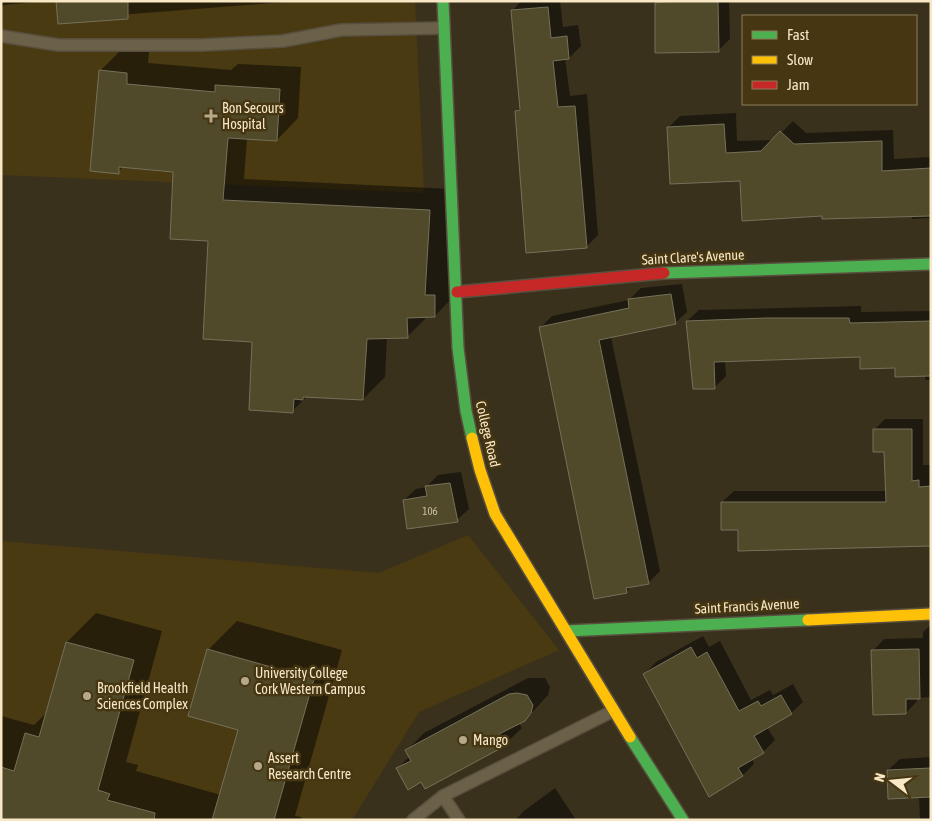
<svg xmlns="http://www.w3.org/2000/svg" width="932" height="821" font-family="'Asap Condensed',sans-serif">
<rect width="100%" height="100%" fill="#3a311d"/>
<g fill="#4a3a12">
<polygon points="1,1 415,1 424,193 1,175"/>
<polygon points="468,535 559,650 419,712 352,820 1,820 1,541 379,573"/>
</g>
<g fill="#0007">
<polygon points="1,1 48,1 4,5 1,8"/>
<polygon points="58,1 297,1 94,17"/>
<polygon points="521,1 560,1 563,27 578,25 581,46 569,58 565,58 570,96 587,94 598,235 586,247 516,111 521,106 512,11"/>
<polygon points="658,1 729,1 730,39 718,51 656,3"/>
<polygon points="122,49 149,52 148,63 231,70 238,64 301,67 298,118 277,140 247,138 244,179 451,189 456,294 435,316 428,316 407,337 387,337 385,377 363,399 308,396 292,411 253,340 210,240 175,171 124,166 118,172 100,71"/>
<polygon points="736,113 737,141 774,140 793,121 806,133 893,130 894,159 931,157 931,218 912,219 912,215 823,215 741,179 668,128 680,116"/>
<polygon points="682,284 687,312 675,323 611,337 660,571 649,582 633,585 626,592 541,327 552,316 629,300 641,288"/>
<polygon points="861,306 861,312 931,311 931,380 925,380 925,375 861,356 725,361 726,376 714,388 687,321 699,310"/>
<polygon points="885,419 923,419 923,465 931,465 931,545 739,528 722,502 734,491 887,491 885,451 874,430"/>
<polygon points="461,472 469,509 457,520 404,500 416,489 426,487 438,475"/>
<polygon points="96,613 162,631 126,762 138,765 136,771 221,795 239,729 208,650 237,621 342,650 295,816 301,817 301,820 1,820 1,716 34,725 47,712 67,642"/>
<polygon points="931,625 931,697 917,698 917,701 906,713 873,651 884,639 923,638 923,632"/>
<polygon points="703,636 709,647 720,641 751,700 770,690 773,695 793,684 803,702 791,713 767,727 775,740 763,752 752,758 754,764 743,775 644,674 656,662"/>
<polygon points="528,678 545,678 550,687 548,695 525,720 519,723 522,728 504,745 422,781 398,768 410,756 407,750 424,733"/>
<polygon points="931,757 931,820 920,820 919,796 888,770 900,759"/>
<polygon points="555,788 576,820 515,820 524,811"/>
</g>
<g fill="#504a2a" stroke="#75715a">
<polygon points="56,1 128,1 128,19 58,24"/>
<polygon points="671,1 718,1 719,52 655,53 655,3"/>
<polygon points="548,7 551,38 567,36 569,59 553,61 558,107 575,106 587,248 526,253 515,111 520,110 511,10"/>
<polygon points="99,70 127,73 127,84 215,92 215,85 280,89 277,141 228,138 223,200 430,210 425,295 435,295 435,317 407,318 408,338 367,339 363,400 303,397 303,400 294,399 293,413 249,410 252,342 203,339 208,241 170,239 173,172 119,167 119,174 90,171"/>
<polygon points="724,124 726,153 761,151 780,131 794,144 882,141 882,171 931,168 931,216 822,219 822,216 742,221 740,181 670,184 667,127"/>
<polygon points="671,294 676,324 599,340 649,584 626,588 627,593 594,599 539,327 629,308 628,299"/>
<polygon points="766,318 849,318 850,323 931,321 931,376 895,377 895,368 860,369 860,357 714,362 715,389 693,389 686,321"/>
<polygon points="873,429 912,429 912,481 919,480 919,487 931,486 931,546 738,551 738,530 721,530 721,502 886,502 884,452 873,452"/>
<polygon points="450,483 458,522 407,529 403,500 427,496 425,486"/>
<polygon points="66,642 134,660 98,790 110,794 107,800 155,813 154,820 1,820 1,767 14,771 25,733 39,737"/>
<polygon points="691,647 697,658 707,652 739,711 758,701 761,706 781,695 792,714 754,736 764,753 738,768 743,776 709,797 643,674"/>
<polygon points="207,649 314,679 274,820 212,820 238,730 188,716"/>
<polygon points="919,649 920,699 906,699 906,714 873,715 871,650"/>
<polygon points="517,693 527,695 533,705 531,713 525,721 499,734 505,746 425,789 421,782 408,790 396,768 411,761 405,750 509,694"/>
<polygon points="931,768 931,797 888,799 887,770"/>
</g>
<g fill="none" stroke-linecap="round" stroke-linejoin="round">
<defs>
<g id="lane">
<polyline points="1,36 58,45 202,45 283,41 341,30 444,28"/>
<polyline points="443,796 459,820"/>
<polyline points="413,820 443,796 613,711"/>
</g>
<g id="fast">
<polyline points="443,1 458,348 466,411 472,438"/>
<polyline points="664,273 931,264"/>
<polyline points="566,631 808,620"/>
<polyline points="630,737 683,820"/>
</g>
<g id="slow">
<polyline points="472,438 480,470 495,514 630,737"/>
<polyline points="808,620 931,614"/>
</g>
<polyline id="jam" points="457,292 664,273"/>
</defs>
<use href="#lane" stroke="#584f3e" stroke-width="14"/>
<use href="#fast" stroke="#584f3e" stroke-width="14"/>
<use href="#slow" stroke="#584f3e" stroke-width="14"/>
<use href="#jam" stroke="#584f3e" stroke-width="14"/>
<use href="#lane" stroke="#6b6149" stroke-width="11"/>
<use href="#fast" stroke="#4caf50" stroke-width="11"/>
<use href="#slow" stroke="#ffc107" stroke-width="11"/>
<use href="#jam" stroke="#c62828" stroke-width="11"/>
</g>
<g fill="#b6a88b" stroke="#463611" stroke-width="2">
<path d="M208.5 108.5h5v5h5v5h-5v5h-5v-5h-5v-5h5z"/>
<circle cx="245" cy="681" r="5"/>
<circle cx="87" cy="696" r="5"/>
<circle cx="463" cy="740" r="5"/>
<circle cx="258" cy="766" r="5"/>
</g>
<g text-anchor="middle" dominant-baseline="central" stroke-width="5" stroke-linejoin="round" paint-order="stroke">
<g font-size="11" fill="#cec09f">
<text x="430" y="511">106</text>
</g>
<g font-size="14" fill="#f8e8c6" stroke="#463611" text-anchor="start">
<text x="222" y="108">Bon Secours<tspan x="222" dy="16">Hospital</tspan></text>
<text x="255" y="673">University College<tspan x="255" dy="16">Cork Western Campus</tspan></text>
<text x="97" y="688">Brookfield Health<tspan x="97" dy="16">Sciences Complex</tspan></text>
<text x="473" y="740">Mango</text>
<text x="268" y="758">Assert<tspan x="268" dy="16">Research Centre</tspan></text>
</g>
<g font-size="14" fill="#f8e8c6" stroke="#463611">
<text transform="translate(693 257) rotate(-3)">Saint Clare's Avenue</text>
<text transform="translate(488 434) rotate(77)">College Road</text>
<text transform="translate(747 606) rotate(-3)">Saint Francis Avenue</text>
</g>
</g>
<rect width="932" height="821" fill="none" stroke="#f8e8c6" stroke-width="5"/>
<rect x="742" y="15" width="175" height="90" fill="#463611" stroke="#8d7d59"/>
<rect x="752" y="31" width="25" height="8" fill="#4caf50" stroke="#8d7d59"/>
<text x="787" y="40" font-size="15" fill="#f8e8c6">Fast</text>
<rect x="752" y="56" width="25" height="8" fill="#ffc107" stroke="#8d7d59"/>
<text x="787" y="65" font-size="15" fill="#f8e8c6">Slow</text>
<rect x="752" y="81" width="25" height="8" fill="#c62828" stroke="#8d7d59"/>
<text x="787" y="90" font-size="15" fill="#f8e8c6">Jam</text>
<g transform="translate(892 781) rotate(286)" stroke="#463611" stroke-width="4" paint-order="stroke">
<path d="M0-4L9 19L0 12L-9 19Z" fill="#f8e8c6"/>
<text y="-8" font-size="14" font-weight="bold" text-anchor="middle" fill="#f8e8c6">N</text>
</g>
</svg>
